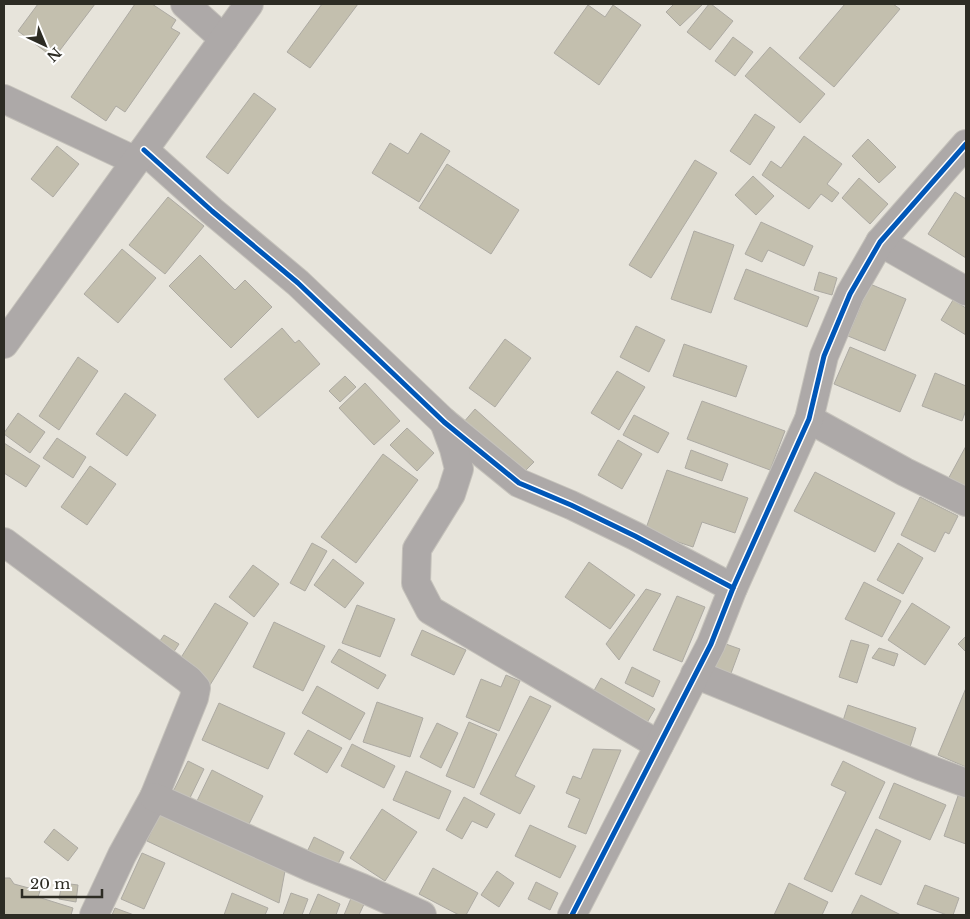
<svg xmlns="http://www.w3.org/2000/svg" width="970" height="919" font-family="'Libre Baskerville',serif">
<rect width="100%" height="100%" fill="#e7e4db"/>
<g fill="#c3bfae" stroke="#adaaa3">
<polygon points="38,4 95,4 54,58 18,31"/>
<polygon points="135,4 152,4 176,20 171,28 180,33 125,112 116,106 106,121 71,97"/>
<polygon points="322,4 358,4 310,68 287,52"/>
<polygon points="674,4 703,4 680,26 666,12"/>
<polygon points="709,4 711,4 733,21 710,50 687,32"/>
<polygon points="845,4 893,4 900,9 834,87 799,58"/>
<polygon points="588,5 605,17 613,5 641,25 599,85 554,53"/>
<polygon points="733,37 753,52 735,76 715,61"/>
<polygon points="770,47 825,94 800,123 745,76"/>
<polygon points="254,93 276,109 228,174 206,157"/>
<polygon points="755,114 775,127 750,165 730,151"/>
<polygon points="421,133 450,151 419,202 372,173 390,143 408,154"/>
<polygon points="804,136 842,164 827,184 839,193 832,202 821,194 809,209 762,175 771,161 781,168"/>
<polygon points="868,139 896,167 879,183 852,156"/>
<polygon points="57,146 79,164 53,197 31,179"/>
<polygon points="695,160 717,173 651,278 629,265"/>
<polygon points="447,164 519,210 491,254 419,208"/>
<polygon points="753,176 774,196 756,215 735,195"/>
<polygon points="859,178 888,204 870,224 842,198"/>
<polygon points="955,192 966,199 966,258 928,234"/>
<polygon points="168,197 204,226 165,274 129,245"/>
<polygon points="761,222 813,246 804,266 768,250 762,262 745,254"/>
<polygon points="694,231 734,245 711,313 671,299"/>
<polygon points="122,249 156,278 118,323 84,294"/>
<polygon points="200,255 235,290 245,280 272,307 231,348 169,286"/>
<polygon points="746,269 819,297 807,327 734,299"/>
<polygon points="819,272 837,278 832,295 814,290"/>
<polygon points="870,284 906,299 885,351 848,336"/>
<polygon points="953,300 966,308 966,335 941,320"/>
<polygon points="636,326 665,340 649,372 620,357"/>
<polygon points="282,328 295,343 299,340 320,364 258,418 224,379"/>
<polygon points="505,339 531,358 495,407 469,388"/>
<polygon points="684,344 747,366 736,397 673,376"/>
<polygon points="850,347 916,375 900,412 834,384"/>
<polygon points="78,357 98,371 59,430 39,416"/>
<polygon points="617,371 645,387 619,430 591,413"/>
<polygon points="935,373 966,386 966,410 962,421 922,406"/>
<polygon points="345,376 356,387 340,402 329,391"/>
<polygon points="365,383 400,421 374,445 339,408"/>
<polygon points="125,393 156,415 127,456 96,434"/>
<polygon points="702,401 785,431 770,470 687,439"/>
<polygon points="475,409 534,462 522,474 463,423"/>
<polygon points="18,413 45,432 30,453 4,434 4,433"/>
<polygon points="634,415 669,433 658,453 623,435"/>
<polygon points="407,428 434,453 417,471 390,445"/>
<polygon points="57,438 86,457 73,478 43,458"/>
<polygon points="618,440 642,454 622,489 598,475"/>
<polygon points="4,443 40,466 26,487 4,473"/>
<polygon points="966,446 966,492 947,481"/>
<polygon points="691,450 728,464 722,481 685,468"/>
<polygon points="383,454 418,480 356,563 321,537"/>
<polygon points="90,466 116,484 87,525 61,507"/>
<polygon points="667,470 748,498 735,533 702,522 693,547 645,531"/>
<polygon points="815,472 895,513 875,552 794,511"/>
<polygon points="920,497 958,516 949,534 945,532 935,552 901,535"/>
<polygon points="312,543 327,551 305,591 290,583"/>
<polygon points="898,543 923,558 903,594 877,580"/>
<polygon points="333,559 364,583 345,608 314,585"/>
<polygon points="589,562 635,595 610,629 565,597"/>
<polygon points="253,565 279,584 254,617 229,597"/>
<polygon points="864,582 901,601 882,637 845,619"/>
<polygon points="646,589 661,594 619,660 606,644"/>
<polygon points="677,596 705,607 682,662 653,650"/>
<polygon points="215,603 248,623 210,685 177,664"/>
<polygon points="912,603 950,627 925,665 888,640"/>
<polygon points="357,605 395,619 380,657 342,643"/>
<polygon points="274,622 325,646 303,691 253,667"/>
<polygon points="422,630 466,650 454,675 411,655"/>
<polygon points="164,635 179,644 167,662 152,653"/>
<polygon points="966,636 966,652 958,644"/>
<polygon points="851,640 869,645 857,683 839,677"/>
<polygon points="723,643 740,649 730,676 713,670"/>
<polygon points="879,648 898,654 894,666 872,658"/>
<polygon points="339,649 386,675 378,689 331,662"/>
<polygon points="632,667 660,681 653,697 625,683"/>
<polygon points="506,675 520,681 499,731 466,717 481,679 501,687"/>
<polygon points="601,678 655,709 645,726 591,696"/>
<polygon points="317,686 365,713 350,740 302,713"/>
<polygon points="966,688 966,767 938,755"/>
<polygon points="530,696 551,706 515,776 535,786 520,814 480,794"/>
<polygon points="377,702 423,718 410,757 363,742"/>
<polygon points="219,703 285,733 268,769 202,740"/>
<polygon points="848,705 916,728 910,747 842,724"/>
<polygon points="469,722 497,734 474,788 446,776"/>
<polygon points="437,723 458,733 441,768 420,757"/>
<polygon points="308,730 342,748 327,773 294,754"/>
<polygon points="352,744 395,766 384,788 341,766"/>
<polygon points="593,749 621,750 586,834 568,827 580,799 566,793 573,776 581,779"/>
<polygon points="188,761 204,769 187,804 171,796"/>
<polygon points="843,761 885,782 832,892 804,879 846,792 831,785"/>
<polygon points="212,770 263,796 248,826 197,801"/>
<polygon points="406,771 451,791 439,819 393,800"/>
<polygon points="894,783 946,805 930,840 879,818"/>
<polygon points="959,793 966,796 966,844 944,836"/>
<polygon points="464,797 495,814 487,828 472,821 462,839 446,830"/>
<polygon points="382,809 417,832 385,881 350,858"/>
<polygon points="160,813 285,871 279,903 147,841"/>
<polygon points="530,825 576,846 560,878 515,856"/>
<polygon points="54,829 78,848 68,861 44,842"/>
<polygon points="876,829 901,841 881,885 855,874"/>
<polygon points="314,837 344,852 337,866 307,852"/>
<polygon points="142,853 165,863 144,909 121,899"/>
<polygon points="433,868 478,893 466,915 459,915 419,894"/>
<polygon points="497,871 514,883 499,907 481,895"/>
<polygon points="4,878 10,878 14,884 40,891 38,897 73,908 71,915 4,915"/>
<polygon points="536,882 558,893 550,910 528,899"/>
<polygon points="62,883 78,885 76,902 59,899"/>
<polygon points="789,883 828,902 822,915 774,915"/>
<polygon points="925,885 959,898 953,915 947,915 917,904"/>
<polygon points="232,893 268,908 265,915 224,915"/>
<polygon points="291,893 308,899 302,915 283,915"/>
<polygon points="318,894 340,904 336,915 309,915"/>
<polygon points="861,895 901,915 851,915"/>
<polygon points="352,896 365,902 359,915 344,915"/>
<polygon points="115,908 134,915 112,915"/>
</g>
<g fill="none" stroke-linecap="round" stroke-linejoin="round">
<defs>
<g id="minor">
<polyline points="185,4 224,39"/>
<polyline points="4,99 136,161"/>
<polyline points="144,150 212,211 298,283 444,422 519,483 571,505 635,536 733,588"/>
<polyline points="880,242 966,291"/>
<polyline points="4,344 249,4"/>
<polyline points="809,419 905,472 966,502"/>
<polyline points="444,422 454,449 459,469 451,494 417,549 416,583 430,610 659,745"/>
<polyline points="4,542 189,680 196,688 194,698 154,797 122,855 94,915"/>
<polyline points="695,674 923,767 966,783"/>
<polyline points="154,797 310,867 362,888 422,915"/>
<polyline points="572,915 711,644 733,588 809,419 824,356 850,294 880,242 966,144"/>
</g>
</defs>
<use href="#minor" stroke="#c5c2bb" stroke-width="30"/>
<use href="#minor" stroke="#ada9a8" stroke-width="28"/>
<defs>
<g id="cycleway">
<polyline points="144,150 212,211 298,283 444,422 519,483 571,505 635,536 733,588"/>
<polyline points="572,915 711,644 733,588 809,419 824,356 850,294 880,242 966,144"/>
</g>
</defs>
<use href="#cycleway" stroke="#fff" stroke-width="8"/>
<use href="#cycleway" stroke="#0057b8" stroke-width="5"/>
</g>
<rect width="970" height="919" fill="none" stroke="#2d2c24" stroke-width="10"/>
<g transform="translate(45 45) rotate(136)" stroke="#ffffff" stroke-width="4" paint-order="stroke">
<path d="M0-4L9 19L0 12L-9 19Z" fill="#2d2c24"/>
<text y="-8" font-size="14" font-weight="bold" text-anchor="middle" fill="#2d2c24">N</text>
</g>
<path d="M22 889v8h80v-8" fill="none" stroke="#2d2c24" stroke-width="2.5"/>
<text x="30" y="889" font-size="15" fill="#2d2c24" stroke="#ffffff" stroke-width="4" paint-order="stroke">20 m</text>
</svg>
